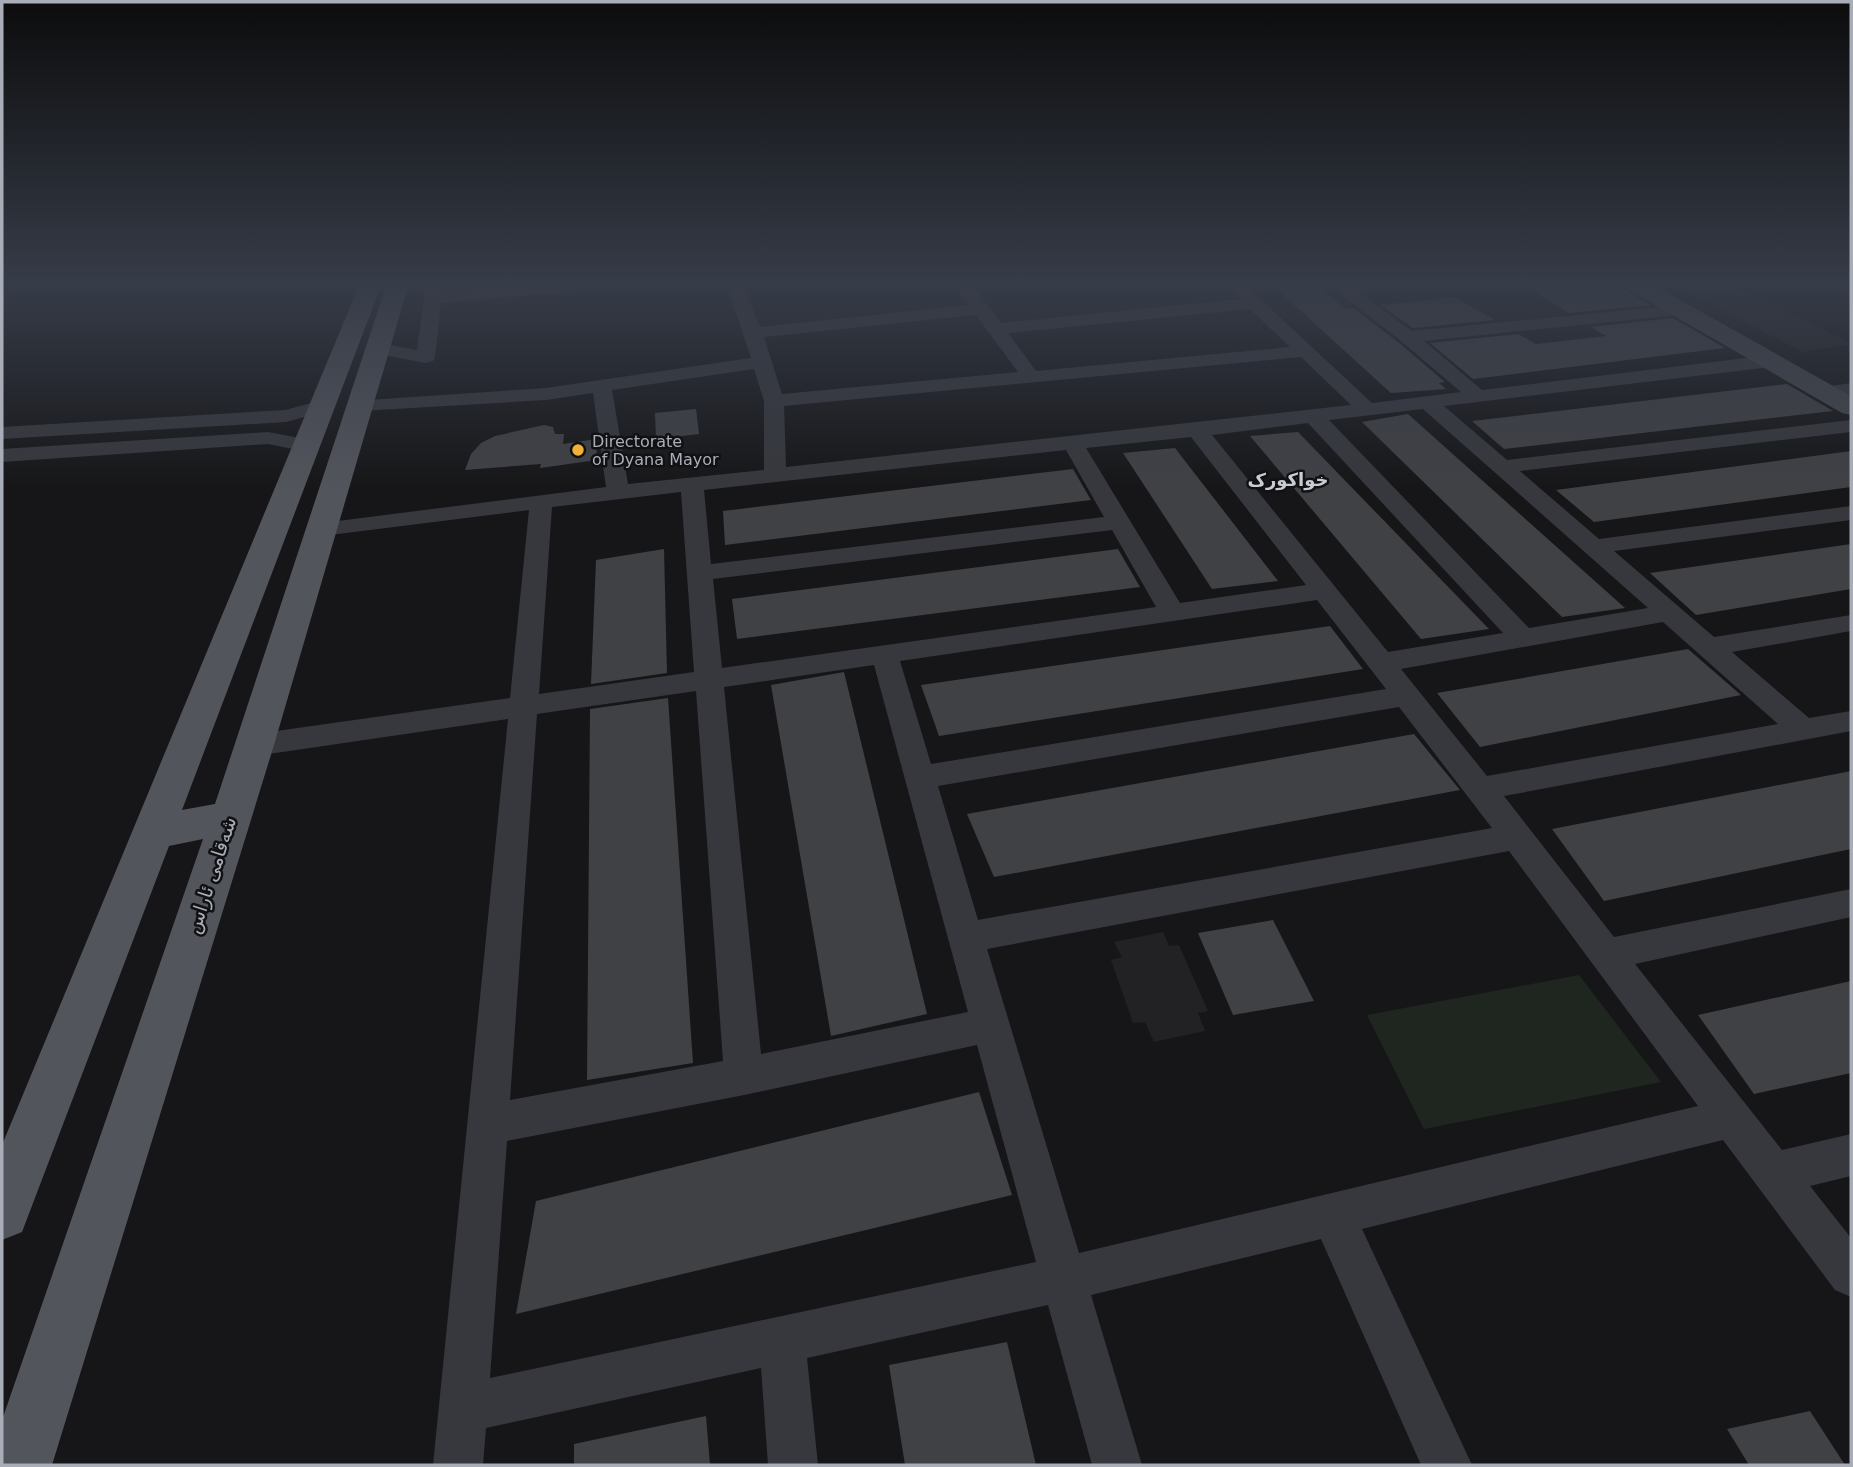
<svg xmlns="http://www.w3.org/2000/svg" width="1853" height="1467" font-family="'DejaVu Sans','Noto Naskh Arabic',sans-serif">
<rect width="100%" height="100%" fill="#161618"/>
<g fill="#222225">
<polygon points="1669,283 1729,283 1851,344 1803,352"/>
<polygon points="1163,932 1169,946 1179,945 1208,1011 1198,1013 1205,1031 1154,1042 1145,1022 1133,1023 1111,960 1122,957 1114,942"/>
</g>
<polygon fill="#1e261f" points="1579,975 1661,1082 1424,1129 1367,1015"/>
<g fill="#404145">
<polygon points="1270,283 1315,283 1347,309 1354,308 1399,343 1445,382 1439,383 1446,389 1391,393"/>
<polygon points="1588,283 1621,283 1625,290 1651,305 1569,313 1531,289"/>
<polygon points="1454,297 1495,320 1413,328 1380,305"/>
<polygon points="1673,318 1725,348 1473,379 1430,343 1518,334 1536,344 1606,336 1591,327"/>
<polygon points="1787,384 1833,411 1504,449 1472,421"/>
<polygon points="696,409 699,434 656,439 655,413"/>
<polygon points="1408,414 1625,608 1562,617 1362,422"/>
<polygon points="544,425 553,427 555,434 564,434 563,444 596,439 597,460 540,468 541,464 465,470 471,454 481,443 495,436"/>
<polygon points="1298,432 1489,629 1421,639 1250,436"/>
<polygon points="1175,448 1278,581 1212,589 1123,453"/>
<polygon points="1851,451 1851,487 1594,522 1556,490"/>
<polygon points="1073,469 1091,500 725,545 723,511"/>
<polygon points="1851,544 1851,589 1696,615 1650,573"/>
<polygon points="664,549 667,673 591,684 596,560"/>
<polygon points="1118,549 1140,587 737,639 732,599"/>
<polygon points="1330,626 1363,669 939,736 921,685"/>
<polygon points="1688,649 1741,695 1480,747 1437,693"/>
<polygon points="844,672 927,1014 831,1036 771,685"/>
<polygon points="668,698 693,1063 587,1080 590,709"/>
<polygon points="1414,734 1460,790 994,877 967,814"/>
<polygon points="1851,771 1851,849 1604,901 1552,829"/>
<polygon points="1273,920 1314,1001 1233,1015 1198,933"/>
<polygon points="1851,981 1851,1073 1754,1094 1698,1015"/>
<polygon points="979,1092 1012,1195 516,1314 536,1201"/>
<polygon points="1007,1342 1036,1465 905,1465 889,1365"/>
<polygon points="1810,1411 1845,1465 1749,1465 1727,1429"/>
<polygon points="706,1416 710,1465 574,1465 574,1444"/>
</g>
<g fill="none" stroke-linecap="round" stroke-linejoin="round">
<g fill="#37383d" fill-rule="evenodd">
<polygon points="426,283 442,283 441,293 550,283 581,283 583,286 575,291 441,303 435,357 433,361 426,363 372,353 370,349 372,345 379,343 417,350"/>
<path d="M726,283h16l18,44 209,-22 -15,-22h17l30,40 239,-24 -15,-16h18l129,120 89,-11 -60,-51 -74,-58h73l-8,5 -34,4 54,39 270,-26 9,5 -3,4 -264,27 58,49 289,-35 10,6 -10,6 -327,39 63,54 344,-40v12l-331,39 79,68 252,-33v14l-237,31 100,86 137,-22v16l-119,21 77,66 42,-7v20l-347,65 110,141 237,-48v28l-216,47 147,186 69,-16v42l-41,10 41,52v59l-16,-7 -112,-150 -361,89 110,236h-51l-100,-226 -230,56 51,170h-50l-44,-160 -241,53 11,107h-50l-7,-97 -275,60 -3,37h-50l75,-746 -253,37 -11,-3 -4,-8 4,-8 11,-3 255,-36 19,-188 -207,26 -8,-2 -4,-5 4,-5 292,-37 -13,-94 -47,7 -186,11 -7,-2 -3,-4 3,-4 193,-13 205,-30zM1250,309l40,38 -254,24 -28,-38zM976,315l42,57 -236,22 -18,-57zM1301,357l50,48 -565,62 -2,-61zM754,369l10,32v69l-136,14 -16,-94zM1423,409l225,199 -119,20 -200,-208zM1308,423l195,210 -115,19 -176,-217zM1191,437l115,148 -126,18 -94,-155zM1066,450l38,67 -393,47 -7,-74zM681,492l13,180 -155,22 13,-187zM1112,530l44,77 -434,61 -9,-89zM1317,600l69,89 -455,75 -31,-103zM1663,622l115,102 -291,52 -86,-107zM874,665l94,347 -207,42 -37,-367zM696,691l27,370 -213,39 27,-386zM1399,707l93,121 -514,92 -40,-134zM1509,851l189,255 -619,147 -92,-304zM977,1045l59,217 -546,116 17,-237 237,-46z"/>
<polygon points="1851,383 1851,395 1817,396 1814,392 1817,388"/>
<polygon points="323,400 330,402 333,406 330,410 286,422 2,439 2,427 285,410"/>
<polygon points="268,432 316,441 319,446 316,451 308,452 268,444 2,462 2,449"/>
</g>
<polygon fill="#45474d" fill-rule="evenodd" points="1623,283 1650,283 1851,396 1851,415 1842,413 1626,288"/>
<polygon fill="#53555c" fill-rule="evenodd" points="360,283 382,283 182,810 215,804 387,283 409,283 274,745 52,1465 2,1465 2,1420 203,839 169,846 22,1232 2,1240 2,1145"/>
</g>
<linearGradient id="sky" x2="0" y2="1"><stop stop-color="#0c0c0d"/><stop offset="0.58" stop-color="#363c48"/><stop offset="1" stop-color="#363c48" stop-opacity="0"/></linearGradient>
<rect width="1853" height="489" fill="url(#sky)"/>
<circle fill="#f2b134" stroke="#111113" stroke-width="2.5" cx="578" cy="450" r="7"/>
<g text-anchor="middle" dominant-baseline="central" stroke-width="5" stroke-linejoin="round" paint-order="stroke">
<g font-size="16" fill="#a8adb8" stroke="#111113" text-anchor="start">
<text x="592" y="441">Directorate<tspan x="592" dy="18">of Dyana Mayor</tspan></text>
</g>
<g font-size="18" font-weight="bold" fill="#c9ccd4" stroke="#111113">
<text x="1288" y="479">خواکورک</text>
</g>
<g font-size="19" fill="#a8adb8" stroke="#111113">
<text transform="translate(211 875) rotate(-72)">شەقامی ئاراس</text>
</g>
</g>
<rect width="1853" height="1467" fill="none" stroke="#a8adb8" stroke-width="7"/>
</svg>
